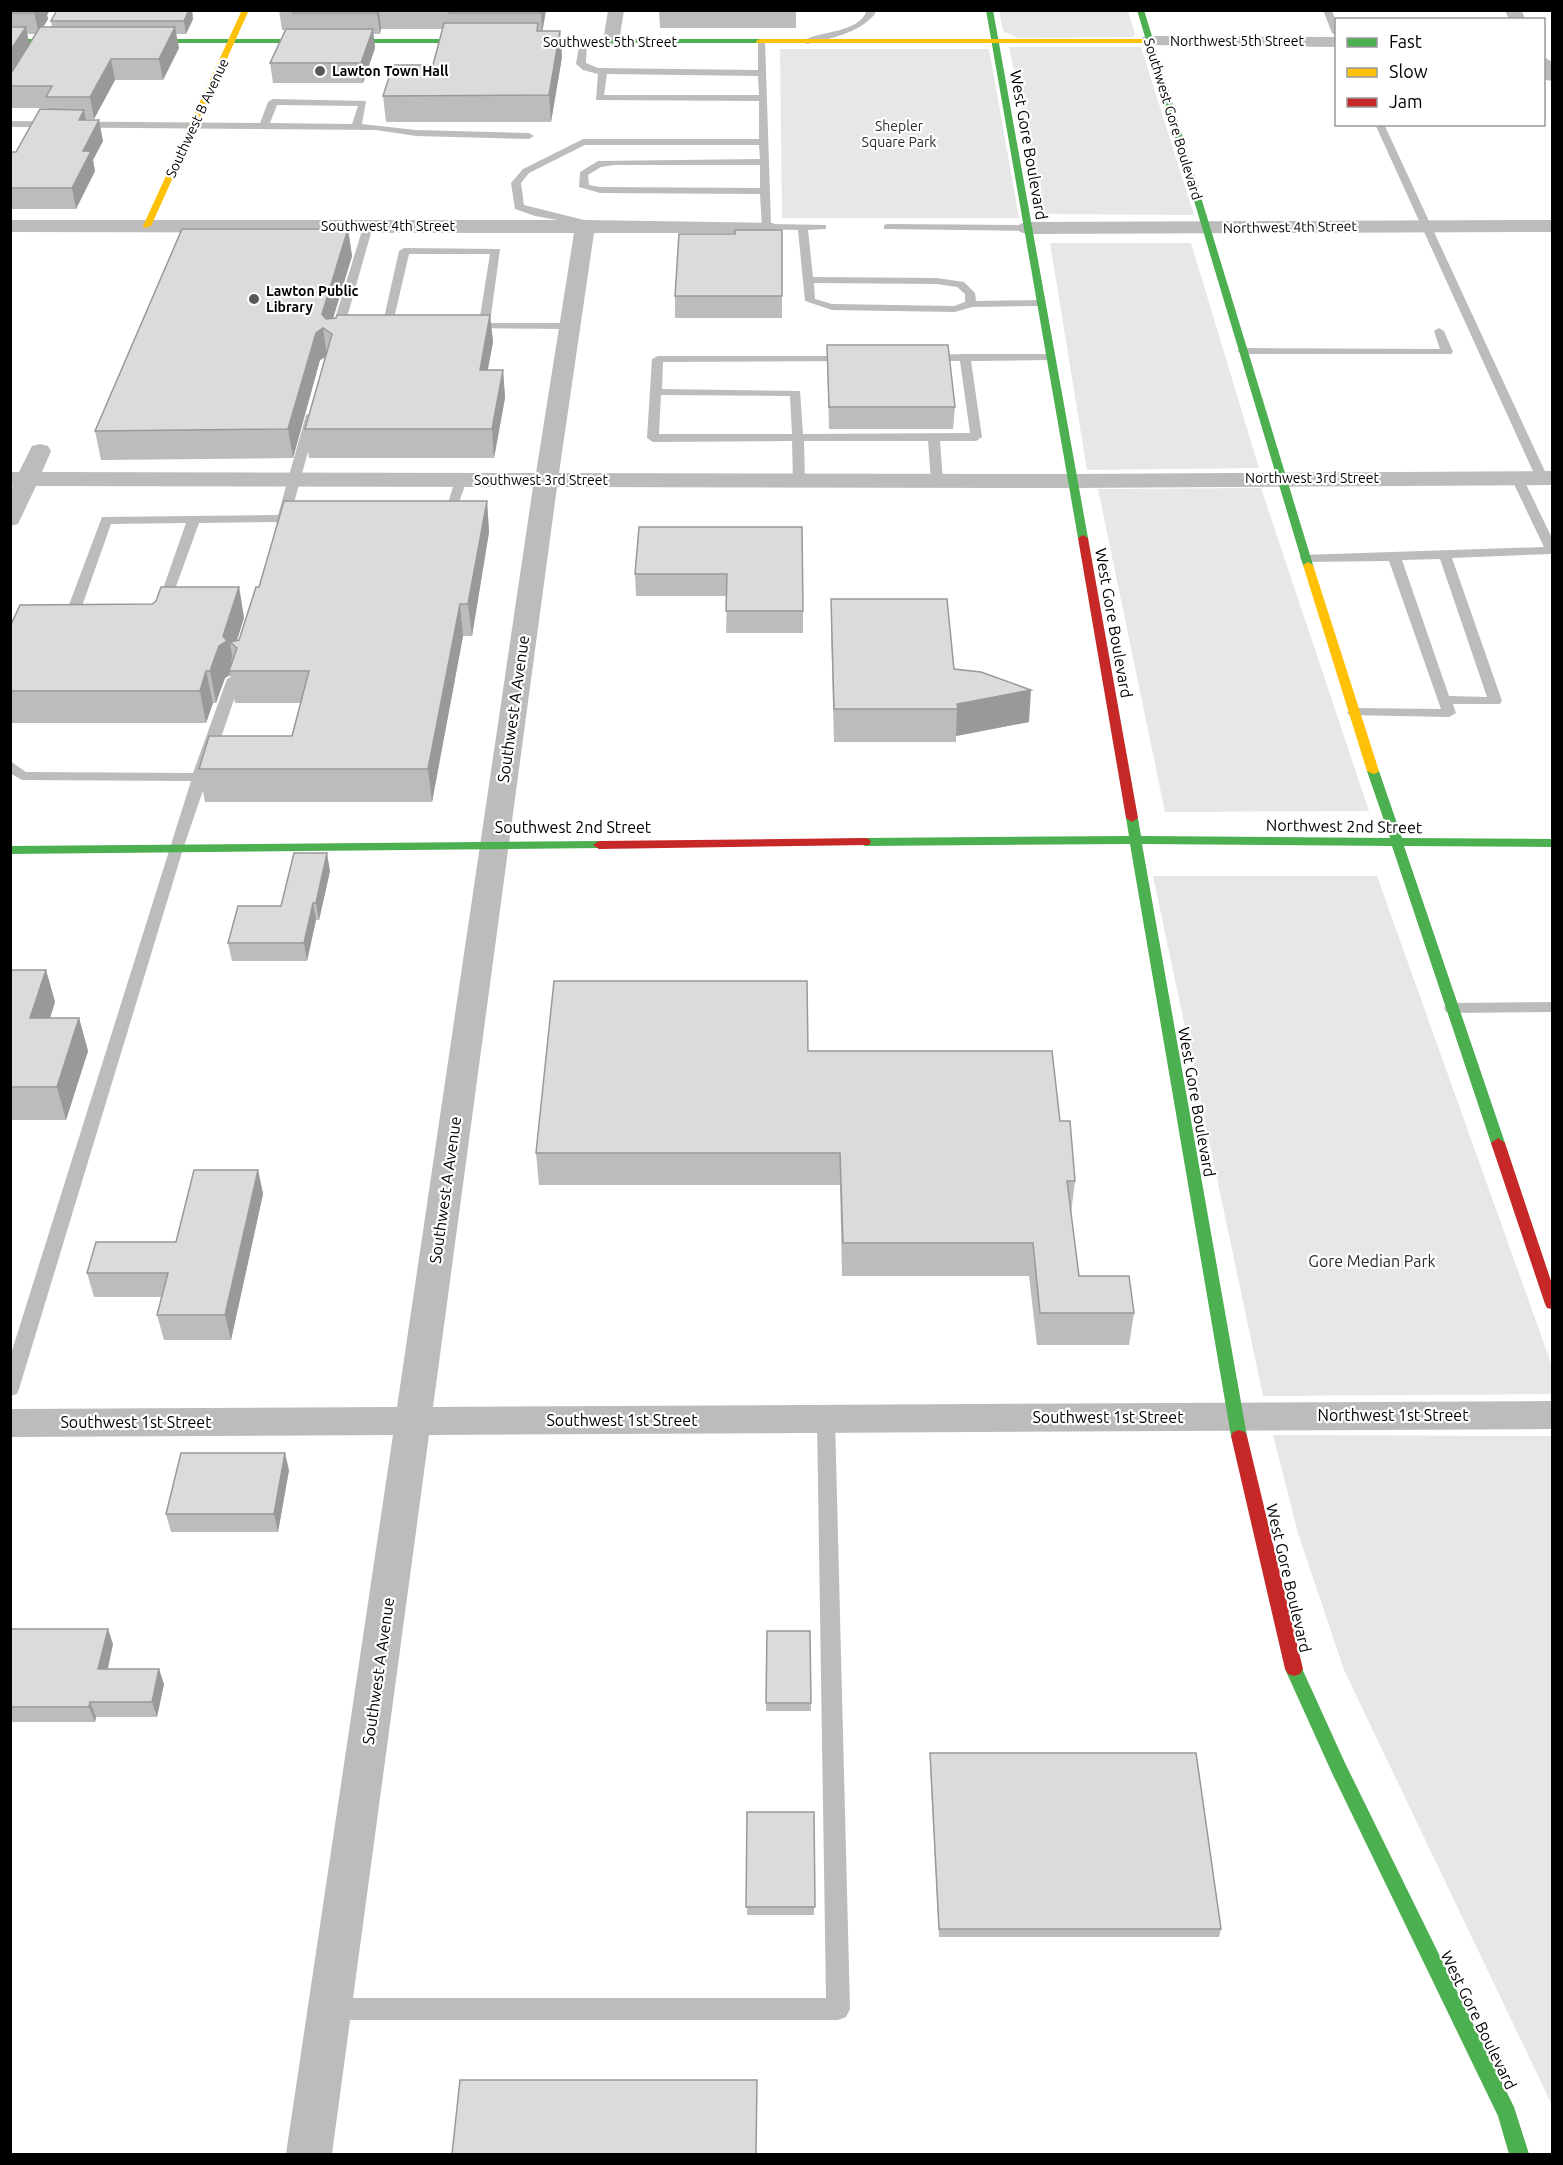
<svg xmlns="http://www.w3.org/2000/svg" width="1563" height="2165" font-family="Ubuntu,sans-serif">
<rect width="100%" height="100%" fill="#fff"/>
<g fill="#e7e7e7">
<polygon points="999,11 1128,11 1135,34 1133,37 1018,38 1003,31"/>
<polygon points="1009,47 1141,47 1194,215 1044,214"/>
<polygon points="780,49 989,49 1019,218 782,218"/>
<polygon points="1050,243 1191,243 1259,468 1087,470"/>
<polygon points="1261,488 1369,811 1165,812 1098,489"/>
<polygon points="1153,876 1377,876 1552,1366 1552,1394 1263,1396"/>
<polygon points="1273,1435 1552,1436 1552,2105 1344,1670 1298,1533"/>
</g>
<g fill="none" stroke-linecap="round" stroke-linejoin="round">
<g fill="#bcbcbc" fill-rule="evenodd">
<path d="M867,10h8v4c-17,20 -44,24 -68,30l-4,-3c17,-11 56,-7 64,-31z"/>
<polygon points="1323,10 1332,10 1336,23 1336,36 1332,33"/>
<path d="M580,40l7,2 -1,21 12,5 160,2v-28l7,-2 6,184 55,1v4l-18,1 5,47 124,1 27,4 11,11 1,8 65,-1 5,3 -5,3 -69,1 -17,5 -123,-2 -27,-9 -7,-71 -36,-1 -2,-35 -160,-1 -21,-6 1,-15 18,-11 162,-2 -1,-14h-174l-56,28 -8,10 3,22 68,17v4l-57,-10 -20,-7 -4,-26 12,-14 60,-30h176v-38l-163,-1 2,-26 -15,-4 -7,-6zM607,74l151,2 1,19h-155zM614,165h146v23l-160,-1 -11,-2 -1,-10 13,-8zM814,283l123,1 20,3 8,7v8l-11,4 -122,-2 -17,-5z"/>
<path d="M273,99l93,2 -4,23 54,6 113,3 5,3 -5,3 -113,-3 -40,-6 -366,-3v-6l250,2 8,-21zM277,105l81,1 -6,18 -82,-1z"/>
<polygon points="1375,124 1384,124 1548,478 1546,481 1542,482 1536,478"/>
<polygon points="364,224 373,226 342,335 340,337 332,337 330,335"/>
<polygon points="888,224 1027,225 1032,228 1027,231 884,229 884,225"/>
<polygon points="404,248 500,249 490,323 570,323 575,326 570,329 470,328 470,324 479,323 490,254 409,254 392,327 387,330 383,329 382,327 399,251"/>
<polygon points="1439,328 1444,331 1453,352 1451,354 1243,354 1237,351 1243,348 1440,349 1434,331"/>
<path d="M965,354h85l6,3 -6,3 -79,1 11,76 -6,4h-36l3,40 -2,3h-8l-2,-3 -3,-40h-124l1,40 -6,4 -6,-4 -1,-40 -139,1 -6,-4 5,-79 6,-3h194v4l-4,1 -185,1 -1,27 138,2 3,43 167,-1 -10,-72h-32l-6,-3 6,-3zM661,395l129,1 2,38h-133z"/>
<polygon points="312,412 318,415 291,514 304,515 306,518 304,521 289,522 282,527 278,526 276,522 199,523 169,606 163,610 157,606 186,523 111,524 75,626 68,630 63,629 61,626 102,517 278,515 306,415"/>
<path d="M1517,474l6,4 29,60v16l-100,4 50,143 -2,3h-47l3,9 -7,4 -100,-2 -2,-3 7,-4 87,1 -52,-148 -83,1 -4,-1 -2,-3 2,-3 242,-8 -33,-69zM1440,559l47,138 -38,-1 -47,-136z"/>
<polygon points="461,476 467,480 458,505 440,515 432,515 430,512 432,509 449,500 455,480"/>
<polygon points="234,675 241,679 183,849 19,1389 17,1394 10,1396 10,1357 191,781 22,780 10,773 10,761 26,772 193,773 227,679"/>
<polygon points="1552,1002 1552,1012 1452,1013 1446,1012 1444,1008 1446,1004 1452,1003"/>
<polygon points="826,1412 833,1414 835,1419 850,2009 846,2017 838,2020 330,2020 322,2017 318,2009 322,2001 330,1998 826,1998 817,1419 819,1414"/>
</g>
<g fill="#bcbcbc" fill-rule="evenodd">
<polygon points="608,10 624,10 619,42 611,47 603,42"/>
<polygon points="1505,10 1521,10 1526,20 1509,20"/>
<polygon points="1149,36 1336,37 1336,47 1143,45 1141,41 1143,37"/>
<polygon points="1544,57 1552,62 1552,81 1546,80 1544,76"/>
<polygon points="10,220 585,220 773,223 776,227 773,231 766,233 594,233 559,473 1072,474 1552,471 1552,485 1072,488 557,487 433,1407 1552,1401 1552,1429 429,1435 332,2154 286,2154 393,1435 10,1437 10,1409 397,1407 533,487 36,486 18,524 10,526 10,492 13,486 10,486 10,472 19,472 32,446 40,444 48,446 51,451 42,472 536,473 574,233 10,232"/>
<polygon points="1552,220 1552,232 1027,234 1020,232 1017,228 1020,224 1027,222"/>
</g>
<g fill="#4caf50" fill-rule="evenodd">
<polygon points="986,10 993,10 1088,538 1083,541 1078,538"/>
<polygon points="1137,10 1144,10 1313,565 1312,567 1304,567 1303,565"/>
<polygon points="10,39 78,39 82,41 78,43 10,43"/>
<polygon points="129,39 760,39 764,41 760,43 132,43 128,41"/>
<polygon points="1373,768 1379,771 1402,838 1552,839 1552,847 1404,846 1505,1143 1503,1146 1493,1146 1491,1143 1392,846 1142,844 1247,1436 1245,1440 1239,1442 1233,1440 1231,1436 1130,844 865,846 859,842 865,838 1129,836 1126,818 1132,814 1138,818 1141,836 1390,838 1367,771"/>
<polygon points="599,841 603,842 605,845 603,848 10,854 10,846"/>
<polygon points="1294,1662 1300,1664 1345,1763 1514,2107 1529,2154 1509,2154 1498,2116 1332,1773 1285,1669 1288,1664"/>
</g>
<g fill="#ffc107" fill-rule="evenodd">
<polygon points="242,10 249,10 151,226 144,228 143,226"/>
<polygon points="760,39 1149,39 1153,41 1149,43 757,43 756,41"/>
<polygon points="1308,562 1313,565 1379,771 1377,773 1373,774 1367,771 1303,565"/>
</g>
<g fill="#c62828" fill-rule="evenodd">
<polygon points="1083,535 1088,538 1138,818 1132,822 1126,818 1078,538"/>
<polygon points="865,838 869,839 871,842 869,845 599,849 593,845 599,841"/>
<polygon points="1498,1138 1505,1143 1552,1284 1552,1309 1547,1308 1545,1304 1491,1143"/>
<polygon points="1239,1430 1245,1432 1247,1436 1303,1669 1300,1674 1294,1676 1288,1674 1285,1669 1231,1436 1233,1432"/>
</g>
</g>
<g fill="#bcbcbc" fill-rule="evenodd">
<path d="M10,10h40l-3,5 1,4 -5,8h9l-1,-6 6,-11h135l1,9 -7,15h-10l3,14 -16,32h-48l-21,39h-8l17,22 -10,19 2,11 -19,38h-66v-57h6l32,-43v-1h-38zM27,34h9l-7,11z"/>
<polygon points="279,10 546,10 542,31 560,31 562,57 551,122 386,122 383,96 433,65 443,29 381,29 380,34 373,34 375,48 363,83 273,83 270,63 286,30 282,30"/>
<polygon points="659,10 796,10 796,28 660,28"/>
<polygon points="348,229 352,256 333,318 490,315 493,342 488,370 503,370 505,398 494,458 309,458 305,429 326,357 320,360 293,458 101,460 95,431"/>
<polygon points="782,230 782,318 675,318 675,296 735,234"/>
<polygon points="827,345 955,407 953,429 829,429"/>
<polygon points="487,501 489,532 472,636 463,636 432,802 205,802 199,769 292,736 301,703 235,703 230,675 225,678 216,703 213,703 206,723 10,723 10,627 152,604 239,587 244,618 237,640 239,640 259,587"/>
<polygon points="639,527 803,611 803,633 726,633 727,596 636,596 635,574"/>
<polygon points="831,599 954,669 1029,722 956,736 956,742 834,742 831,630"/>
<polygon points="330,871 319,920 316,920 307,961 232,961 228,943"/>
<polygon points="10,970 46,970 55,1002 50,1018 79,1018 88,1051 66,1120 10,1120"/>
<polygon points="808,1051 1060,1121 1075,1181 1071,1213 1079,1276 1134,1313 1129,1345 1037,1345 1029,1276 842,1276 840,1185 539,1185 536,1153"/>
<polygon points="258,1170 263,1194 231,1340 164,1340 157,1315 162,1297 94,1297 87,1273 176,1242"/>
<polygon points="289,1470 278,1532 171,1532 166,1514"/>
<polygon points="10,1629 113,1644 108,1669 164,1684 157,1717 96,1717 95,1722 10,1722"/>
<polygon points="767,1631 810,1631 811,1711 766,1711"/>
<polygon points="930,1753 1221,1929 1219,1937 939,1937 930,1762"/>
<rect x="747" y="1812" width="67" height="103"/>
</g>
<g fill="#999">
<polygon points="36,10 50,10 47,15 48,19 39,34 34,13"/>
<polygon points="189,10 192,10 193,19 186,34 184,21"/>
<polygon points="378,10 379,10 381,29 380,34 377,13"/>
<polygon points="541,10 546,10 542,34 541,13"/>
<polygon points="26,27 30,48 10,80 10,51"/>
<polygon points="175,27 179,48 163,80 159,59"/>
<polygon points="373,29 375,48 363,83 361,63"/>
<polygon points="560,31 562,57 551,122 549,95"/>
<polygon points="111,59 115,80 94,119 90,97"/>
<polygon points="84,110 88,130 79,120"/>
<polygon points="99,120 103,141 93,160 95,171 76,209 72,188 83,151"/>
<polygon points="348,229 352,256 329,332 322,314"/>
<polygon points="490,315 493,342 482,398 480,370"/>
<polygon points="323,328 327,356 320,360 293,458 288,429 316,333"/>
<polygon points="503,370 505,398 494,458 492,429"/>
<polygon points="487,501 489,532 472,636 468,604"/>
<polygon points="239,587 244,618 235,646 230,642 232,656 231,662 232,671 229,671 230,675 225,678 216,703 210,671 223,636"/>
<polygon points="460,604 463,636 432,802 428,769"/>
<polygon points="206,671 213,703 206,723 200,691"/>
<polygon points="1031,690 1029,722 956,736 957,704"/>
<polygon points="327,853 330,871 319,920 316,903"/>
<polygon points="313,903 316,920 307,961 304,943"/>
<polygon points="46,970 55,1002 39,1051 30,1018"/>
<polygon points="79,1018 88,1051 66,1120 57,1087"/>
<polygon points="258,1170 263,1194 231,1340 225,1315"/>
<polygon points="285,1453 289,1470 278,1532 274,1514"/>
<polygon points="108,1629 113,1644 104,1684 98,1669"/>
<polygon points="159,1669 164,1684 157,1717 152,1702"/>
<polygon points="90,1702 96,1717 95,1722 89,1707"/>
</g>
<g fill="#dbdbdb" stroke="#999" stroke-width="1.5">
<polygon points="10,10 36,10 34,13 10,13"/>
<polygon points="57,10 189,10 184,21 51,21"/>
<polygon points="294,10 378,10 377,13 293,13"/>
<rect x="449" y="10" width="92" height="3"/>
<polygon points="444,23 538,23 537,31 560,31 549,95 383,96 393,65 433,65"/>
<polygon points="10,27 26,27 10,51"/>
<polygon points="40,27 175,27 159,59 111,59 90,97 46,97 52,86 10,86 10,73 12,72"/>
<polygon points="286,29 373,29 361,63 270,63"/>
<polygon points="40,109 84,110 79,120 99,120 83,151 91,151 72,188 10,188 10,152 16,152"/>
<polygon points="182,229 348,229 322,314 326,319 336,318 337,315 490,315 480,370 503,370 492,429 305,429 332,334 323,328 316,333 288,429 95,431"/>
<polygon points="735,230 782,230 782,296 675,296 679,234 735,234"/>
<polygon points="827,345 948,345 955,407 829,407"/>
<polygon points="284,501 487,501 468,604 460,604 428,769 199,769 209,736 292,736 309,671 229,671 237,648 230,642 239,640 256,587 259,587"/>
<polygon points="639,527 802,527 803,611 726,611 727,574 635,574"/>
<polygon points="161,587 239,587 223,636 227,641 219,646 210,671 206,671 200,691 10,691 10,627 20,605 152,604 156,601"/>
<polygon points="831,599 947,599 954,669 981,672 1031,690 957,704 958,709 834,709"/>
<polygon points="294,853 327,853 316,903 313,903 304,943 228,943 238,906 281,906"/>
<polygon points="10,970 46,970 30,1018 79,1018 57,1087 10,1087"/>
<polygon points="554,981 807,981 808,1051 1052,1051 1060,1121 1070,1121 1075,1181 1067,1181 1079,1276 1129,1276 1134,1313 1040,1313 1033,1243 843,1243 840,1153 536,1153"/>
<polygon points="194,1170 258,1170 225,1315 157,1315 168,1273 87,1273 96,1242 176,1242"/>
<polygon points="181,1453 285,1453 274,1514 166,1514"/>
<polygon points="10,1629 108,1629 98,1669 159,1669 152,1702 90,1702 89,1707 10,1707"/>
<polygon points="767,1631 810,1631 811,1703 766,1703"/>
<polygon points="930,1753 1196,1753 1221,1929 939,1929"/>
<polygon points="747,1812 814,1812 815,1907 746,1907"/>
<polygon points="460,2080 757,2080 756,2154 452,2154"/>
</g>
<g fill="#595959" stroke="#fff" stroke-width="2">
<circle cx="320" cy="71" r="6"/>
<circle cx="254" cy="299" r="6"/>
</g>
<g text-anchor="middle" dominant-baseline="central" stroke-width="4.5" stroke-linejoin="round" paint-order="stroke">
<g font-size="14" fill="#000" stroke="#fff">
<text x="1237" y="41">Northwest 5th Street</text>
<text x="610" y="42">Southwest 5th Street</text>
<text transform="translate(197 118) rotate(-65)">Southwest B Avenue</text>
<text transform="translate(1173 119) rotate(73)">Southwest Gore Boulevard</text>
<text x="388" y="226">Southwest 4th Street</text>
<text transform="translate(1290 227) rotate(-1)">Northwest 4th Street</text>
<text x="1312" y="478">Northwest 3rd Street</text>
<text x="541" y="480">Southwest 3rd Street</text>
</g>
<g font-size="14" font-weight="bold" fill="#000" stroke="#fff" text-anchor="start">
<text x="332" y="71">Lawton Town Hall</text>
<text x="266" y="291">Lawton Public<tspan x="266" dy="16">Library</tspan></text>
</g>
<g font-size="14" fill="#2b2b2b" stroke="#fff">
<text x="899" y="126">Shepler<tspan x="899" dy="16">Square Park</tspan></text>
</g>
<g font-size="16" fill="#000" stroke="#fff">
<text transform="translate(1029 145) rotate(80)">West Gore Boulevard</text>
<text transform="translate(1114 623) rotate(80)">West Gore Boulevard</text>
<text transform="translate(513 709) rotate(-82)">Southwest A Avenue</text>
<text transform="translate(1344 826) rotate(1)">Northwest 2nd Street</text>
<text x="573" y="827">Southwest 2nd Street</text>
<text transform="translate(1197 1102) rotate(80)">West Gore Boulevard</text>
<text transform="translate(445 1190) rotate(-82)">Southwest A Avenue</text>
<text x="1393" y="1415">Northwest 1st Street</text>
<text x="1108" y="1417">Southwest 1st Street</text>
<text x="622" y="1420">Southwest 1st Street</text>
<text x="136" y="1422">Southwest 1st Street</text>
<text transform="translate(1289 1578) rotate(77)">West Gore Boulevard</text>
<text transform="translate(378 1671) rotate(-82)">Southwest A Avenue</text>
<text transform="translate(1479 2020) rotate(64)">West Gore Boulevard</text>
</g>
<g font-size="16" fill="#2b2b2b" stroke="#fff">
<text x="1372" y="1261">Gore Median Park</text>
</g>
</g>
<rect width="1563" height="2165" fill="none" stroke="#000000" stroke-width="24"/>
<rect x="1335" y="18" width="210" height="108" fill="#ffffff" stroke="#999999" stroke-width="1.5"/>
<rect x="1347" y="38" width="30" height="9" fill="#4caf50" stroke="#999999" stroke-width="1.5"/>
<text x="1389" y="48" font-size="18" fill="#000000">Fast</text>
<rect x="1347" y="68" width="30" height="9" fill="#ffc107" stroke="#999999" stroke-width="1.5"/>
<text x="1389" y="78" font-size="18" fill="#000000">Slow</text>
<rect x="1347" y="98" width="30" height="9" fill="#c62828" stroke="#999999" stroke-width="1.5"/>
<text x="1389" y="108" font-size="18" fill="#000000">Jam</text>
</svg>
